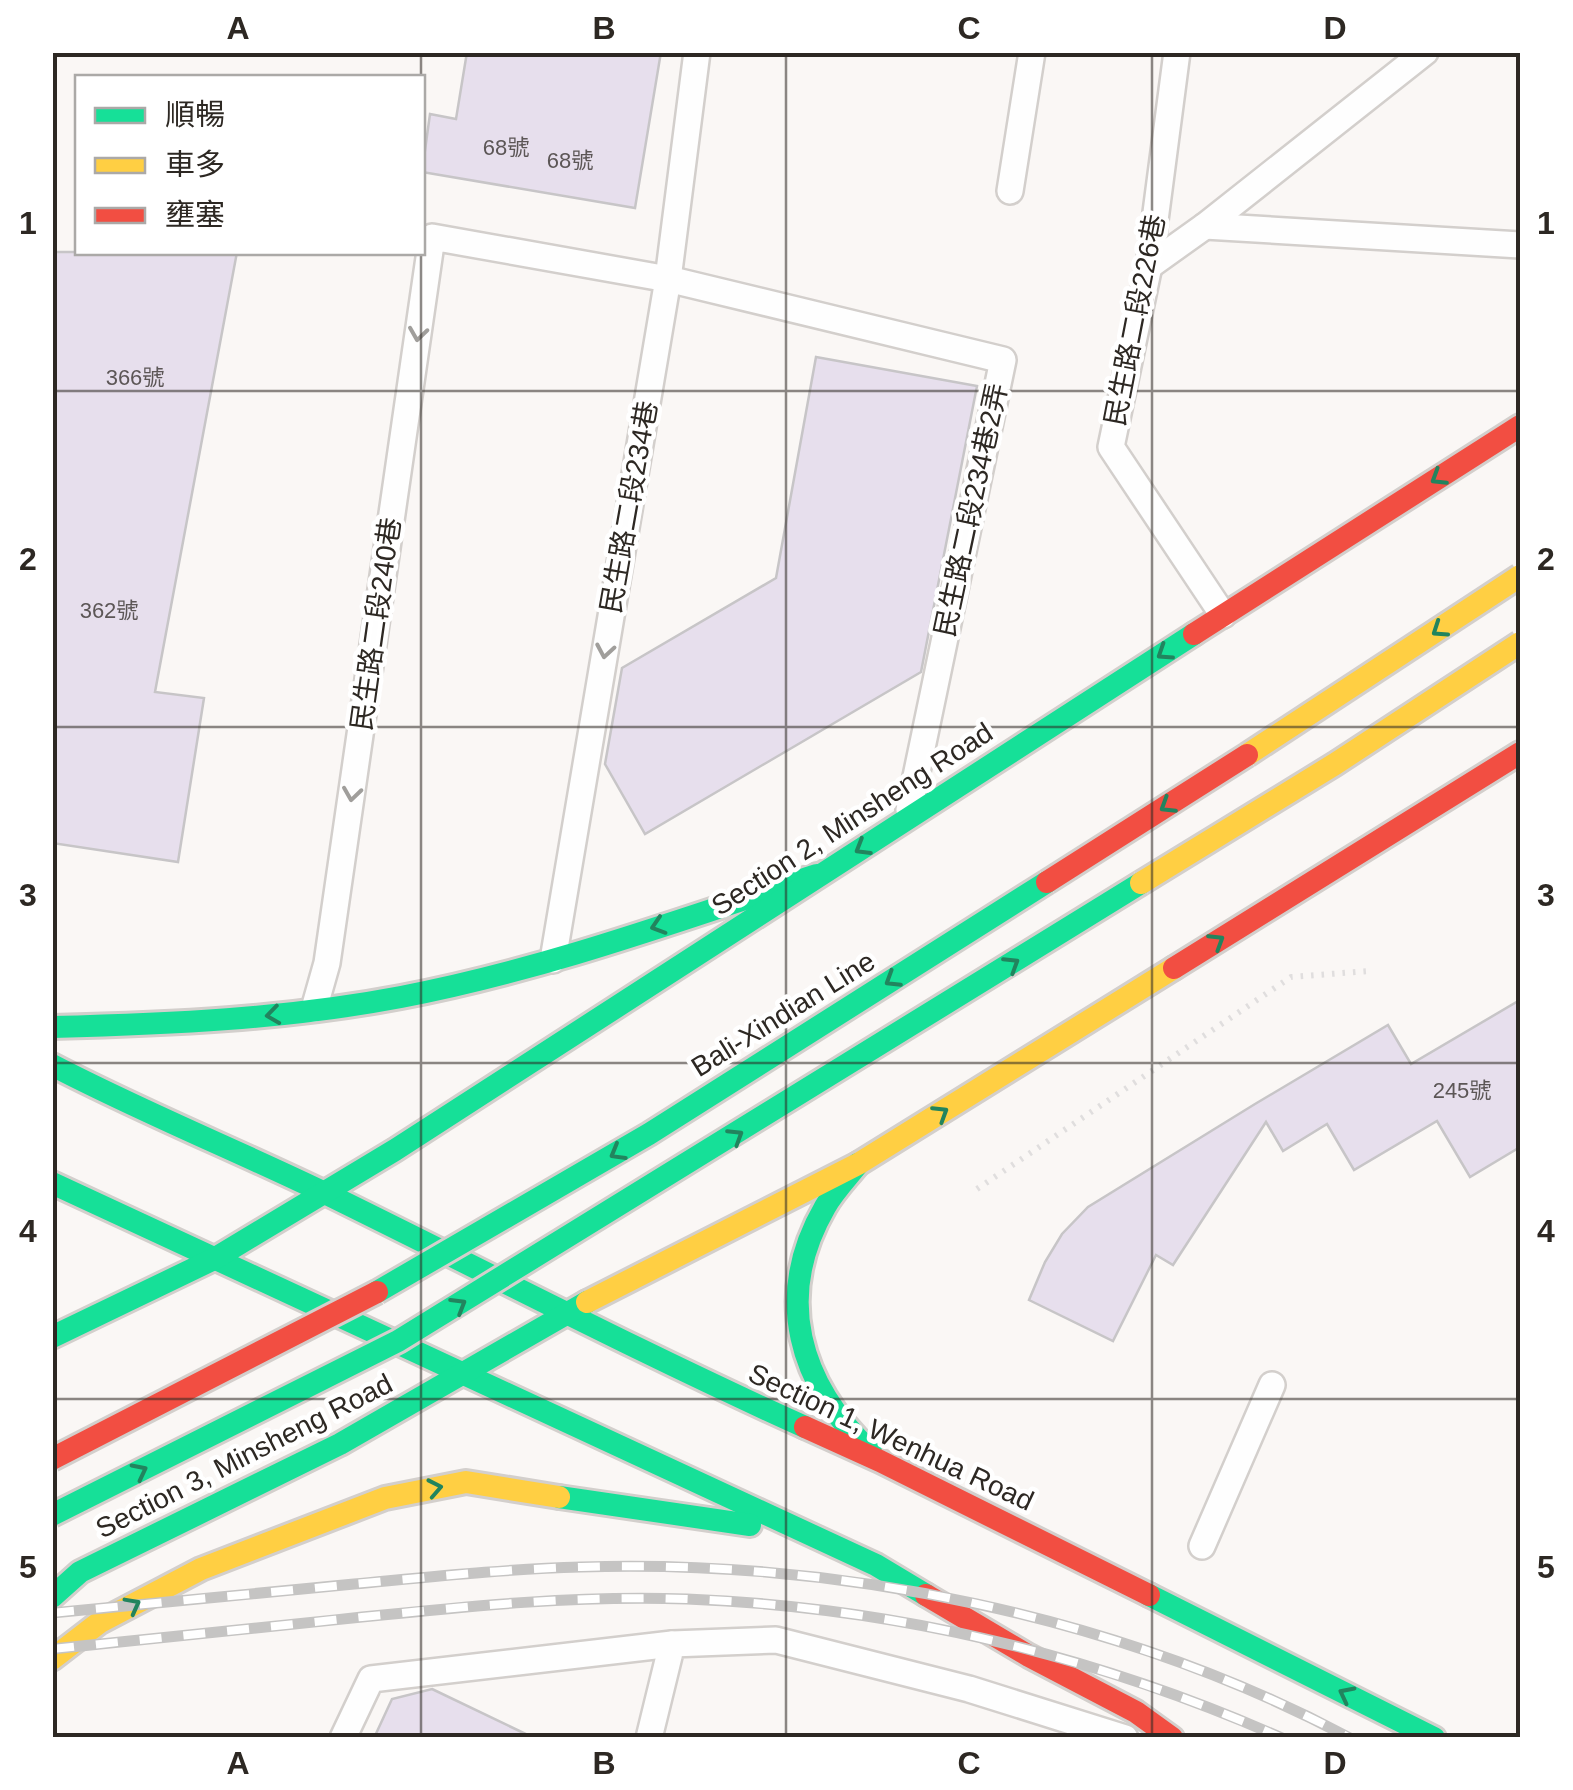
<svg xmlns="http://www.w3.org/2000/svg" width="1573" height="1790" font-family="Helvetica,'Noto Sans TC',sans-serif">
<rect width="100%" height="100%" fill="#faf7f5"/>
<g fill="#e7dfed" stroke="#c7c5c7" stroke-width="2.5">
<polygon points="467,52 661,52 635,208 422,172 430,114 456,119"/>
<polygon points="52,252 237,252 155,692 204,698 178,862 52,843"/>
<polygon points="816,357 977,386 921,672 645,834 605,764 622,668 776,578"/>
<polygon points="1520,1000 1520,1147 1470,1177 1437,1121 1354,1170 1327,1124 1283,1151 1266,1122 1173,1265 1156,1255 1113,1341 1029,1300 1045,1262 1062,1234 1088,1207 1255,1104 1388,1025 1411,1064"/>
<polygon points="432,1689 534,1738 374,1738 392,1699"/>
</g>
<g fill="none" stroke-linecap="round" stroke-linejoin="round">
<defs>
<g id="lane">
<polyline points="1177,52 1149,266 1111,447 1223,615"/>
<polyline points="1010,191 1032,52"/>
<polyline points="1205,226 1520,245"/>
<polyline points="1149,266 1205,226 1425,52"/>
<polyline points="553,960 668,279 697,52"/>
<polyline points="314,1009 327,963 432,237 668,279 1003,360 909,810"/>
<polyline points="1202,1546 1272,1385"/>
<polyline points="343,1738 371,1679 672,1644"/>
<polyline points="649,1738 672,1644 776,1640 969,1689 1125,1738"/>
</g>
<g id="fast">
<path d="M52,1027c117,-3 234,-8 349,-30 142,-27 279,-77 416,-122"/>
<path d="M52,1065c90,47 184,85 275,129 159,78 316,160 478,233"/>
<path d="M858,1164c-11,14 -24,27 -33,43 -52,90 -26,177 46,245"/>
<polyline points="52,1183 876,1565 926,1595"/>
<polyline points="52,1337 214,1259 395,1150 1194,634"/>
<polyline points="559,1497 750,1525"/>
<polyline points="1149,1595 1434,1738"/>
<polyline points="52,1597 80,1572 340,1444 587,1302"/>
</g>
<g id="slow">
<polyline points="587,1302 858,1164 1174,968"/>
<polyline points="52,1659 100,1622 201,1569 385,1498 466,1482 559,1497"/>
</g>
<g id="jam">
<polyline points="1194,634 1520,426"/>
<polyline points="1174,968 1520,753"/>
<polyline points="805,1427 880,1461 1149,1595"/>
<polyline points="926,1595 1029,1656 1136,1712 1172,1738"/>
</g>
</defs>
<use href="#lane" stroke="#d3cfcc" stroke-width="30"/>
<use href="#fast" stroke="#d3cfcc" stroke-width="28"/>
<use href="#slow" stroke="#d3cfcc" stroke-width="28"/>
<use href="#jam" stroke="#d3cfcc" stroke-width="28"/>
<polyline stroke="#e0dede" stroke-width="6" stroke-dasharray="2.5 8" stroke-linecap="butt" points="977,1189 1291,977 1369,971"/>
<use href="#lane" stroke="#fefefe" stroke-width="25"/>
<use href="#fast" stroke="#16e098" stroke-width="22"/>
<use href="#slow" stroke="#ffcf43" stroke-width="22"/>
<use href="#jam" stroke="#f24e42" stroke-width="22"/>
<defs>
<g id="rail">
<path d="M52,1613c101,-10 202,-19 302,-29 76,-7 151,-15 227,-17 258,-8 540,49 769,171"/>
<path d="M52,1649c104,-11 207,-21 310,-32 108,-11 217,-22 325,-18 206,8 407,56 595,139"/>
</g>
</defs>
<use href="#rail" stroke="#c5c4c3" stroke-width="11"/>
<use href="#rail" stroke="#fff" stroke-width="8" stroke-dasharray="22" stroke-linecap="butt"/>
<defs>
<g id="fast-bridge">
<polyline points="377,1292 649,1134 1047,882"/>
<polyline points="52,1515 398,1341 1141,883"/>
</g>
<g id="slow-bridge">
<polyline points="1247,755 1520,576"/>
<polyline points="1141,883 1335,764 1520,643"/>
</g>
<g id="jam-bridge">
<polyline points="1047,882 1247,755"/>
<polyline points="52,1459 377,1292"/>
</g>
</defs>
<use href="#fast-bridge" stroke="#d3cfcc" stroke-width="28" stroke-linecap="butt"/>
<use href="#slow-bridge" stroke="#d3cfcc" stroke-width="28" stroke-linecap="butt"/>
<use href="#jam-bridge" stroke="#d3cfcc" stroke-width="28" stroke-linecap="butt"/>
<use href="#fast-bridge" stroke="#16e098" stroke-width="22"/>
<use href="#slow-bridge" stroke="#ffcf43" stroke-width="22"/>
<use href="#jam-bridge" stroke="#f24e42" stroke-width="22"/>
</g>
<defs><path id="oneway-chevron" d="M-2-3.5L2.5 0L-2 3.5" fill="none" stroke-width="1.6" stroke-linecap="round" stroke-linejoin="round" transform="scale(2.5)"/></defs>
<g stroke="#a09e9b">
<use href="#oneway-chevron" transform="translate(418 334) rotate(98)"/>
<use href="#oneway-chevron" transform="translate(605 651) rotate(100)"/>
<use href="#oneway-chevron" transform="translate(352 794) rotate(98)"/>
</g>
<g stroke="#22845e">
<use href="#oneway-chevron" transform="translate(1438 478) rotate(148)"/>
<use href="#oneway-chevron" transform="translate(1439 630) rotate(146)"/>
<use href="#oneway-chevron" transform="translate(1164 653) rotate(147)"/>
<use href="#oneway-chevron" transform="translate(1167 806) rotate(148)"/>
<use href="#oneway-chevron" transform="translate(862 848) rotate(149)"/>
<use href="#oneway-chevron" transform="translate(658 926) rotate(162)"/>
<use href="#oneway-chevron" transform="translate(1217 941) rotate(-32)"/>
<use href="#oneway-chevron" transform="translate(1012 964) rotate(-32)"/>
<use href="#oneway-chevron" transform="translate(892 980) rotate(148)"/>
<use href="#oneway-chevron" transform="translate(273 1015) rotate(172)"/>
<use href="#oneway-chevron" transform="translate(941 1113) rotate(-32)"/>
<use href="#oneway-chevron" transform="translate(736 1136) rotate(-32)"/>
<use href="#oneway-chevron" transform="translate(617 1153) rotate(150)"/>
<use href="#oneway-chevron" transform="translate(459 1305) rotate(-31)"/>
<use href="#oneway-chevron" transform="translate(140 1471) rotate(-27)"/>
<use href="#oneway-chevron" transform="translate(435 1488) rotate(-11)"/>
<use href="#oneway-chevron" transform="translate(133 1605) rotate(-28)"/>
<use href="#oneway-chevron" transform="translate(1346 1694) rotate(-153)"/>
</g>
<path fill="none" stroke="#2d2823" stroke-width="2.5" stroke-opacity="0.55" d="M421,52v26M786,52v1686M1152,52v1686M421,252v1486M52,391h1468M52,727h1468M52,1063h1468M52,1399h1468"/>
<g text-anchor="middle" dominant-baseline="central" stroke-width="9" stroke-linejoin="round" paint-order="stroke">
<g font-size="22" fill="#5c5656">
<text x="506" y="147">68號</text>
<text x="570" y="160">68號</text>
<text x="135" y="377">366號</text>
<text x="109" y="610">362號</text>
<text x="1462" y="1090">245號</text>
</g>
<g font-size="28" fill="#2d2823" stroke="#fff">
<text transform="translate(1135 320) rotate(-79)">民生路二段226巷</text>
<text transform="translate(629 507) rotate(-80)">民生路二段234巷</text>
<text transform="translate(971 510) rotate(-78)">民生路二段234巷2弄</text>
<text transform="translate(376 624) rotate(-82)">民生路二段240巷</text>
<text transform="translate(852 819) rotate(-33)">Section 2, Minsheng Road</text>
<text transform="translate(783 1014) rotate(-32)">Bali-Xindian Line</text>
<text transform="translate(891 1437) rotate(25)">Section 1, Wenhua Road</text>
<text transform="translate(244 1456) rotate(-27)">Section 3, Minsheng Road</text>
</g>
</g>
<rect width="1573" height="1790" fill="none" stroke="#ffffff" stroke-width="110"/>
<rect x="75" y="75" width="350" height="180" fill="#ffffff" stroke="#aba9a7" stroke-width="2.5"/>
<rect x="95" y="108" width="50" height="15" fill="#16e098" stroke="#aba9a7" stroke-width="2.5"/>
<text x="165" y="125" font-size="30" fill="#2d2823">順暢</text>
<rect x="95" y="158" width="50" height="15" fill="#ffcf43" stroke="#aba9a7" stroke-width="2.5"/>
<text x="165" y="175" font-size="30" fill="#2d2823">車多</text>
<rect x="95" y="208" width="50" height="15" fill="#f24e42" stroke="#aba9a7" stroke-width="2.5"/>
<text x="165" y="225" font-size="30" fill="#2d2823">壅塞</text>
<rect x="55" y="55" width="1463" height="1680" fill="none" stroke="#2d2823" stroke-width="4"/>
<g font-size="32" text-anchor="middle" font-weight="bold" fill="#2d2823">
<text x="238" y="39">A</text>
<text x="604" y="39">B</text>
<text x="969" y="39">C</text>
<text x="1335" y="39">D</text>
<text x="28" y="234">1</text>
<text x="1546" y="234">1</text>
<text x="28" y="570">2</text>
<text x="1546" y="570">2</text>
<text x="28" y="906">3</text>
<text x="1546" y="906">3</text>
<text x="28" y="1242">4</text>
<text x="1546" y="1242">4</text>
<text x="28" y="1578">5</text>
<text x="1546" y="1578">5</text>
<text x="238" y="1774">A</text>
<text x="604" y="1774">B</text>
<text x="969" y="1774">C</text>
<text x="1335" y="1774">D</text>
</g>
</svg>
